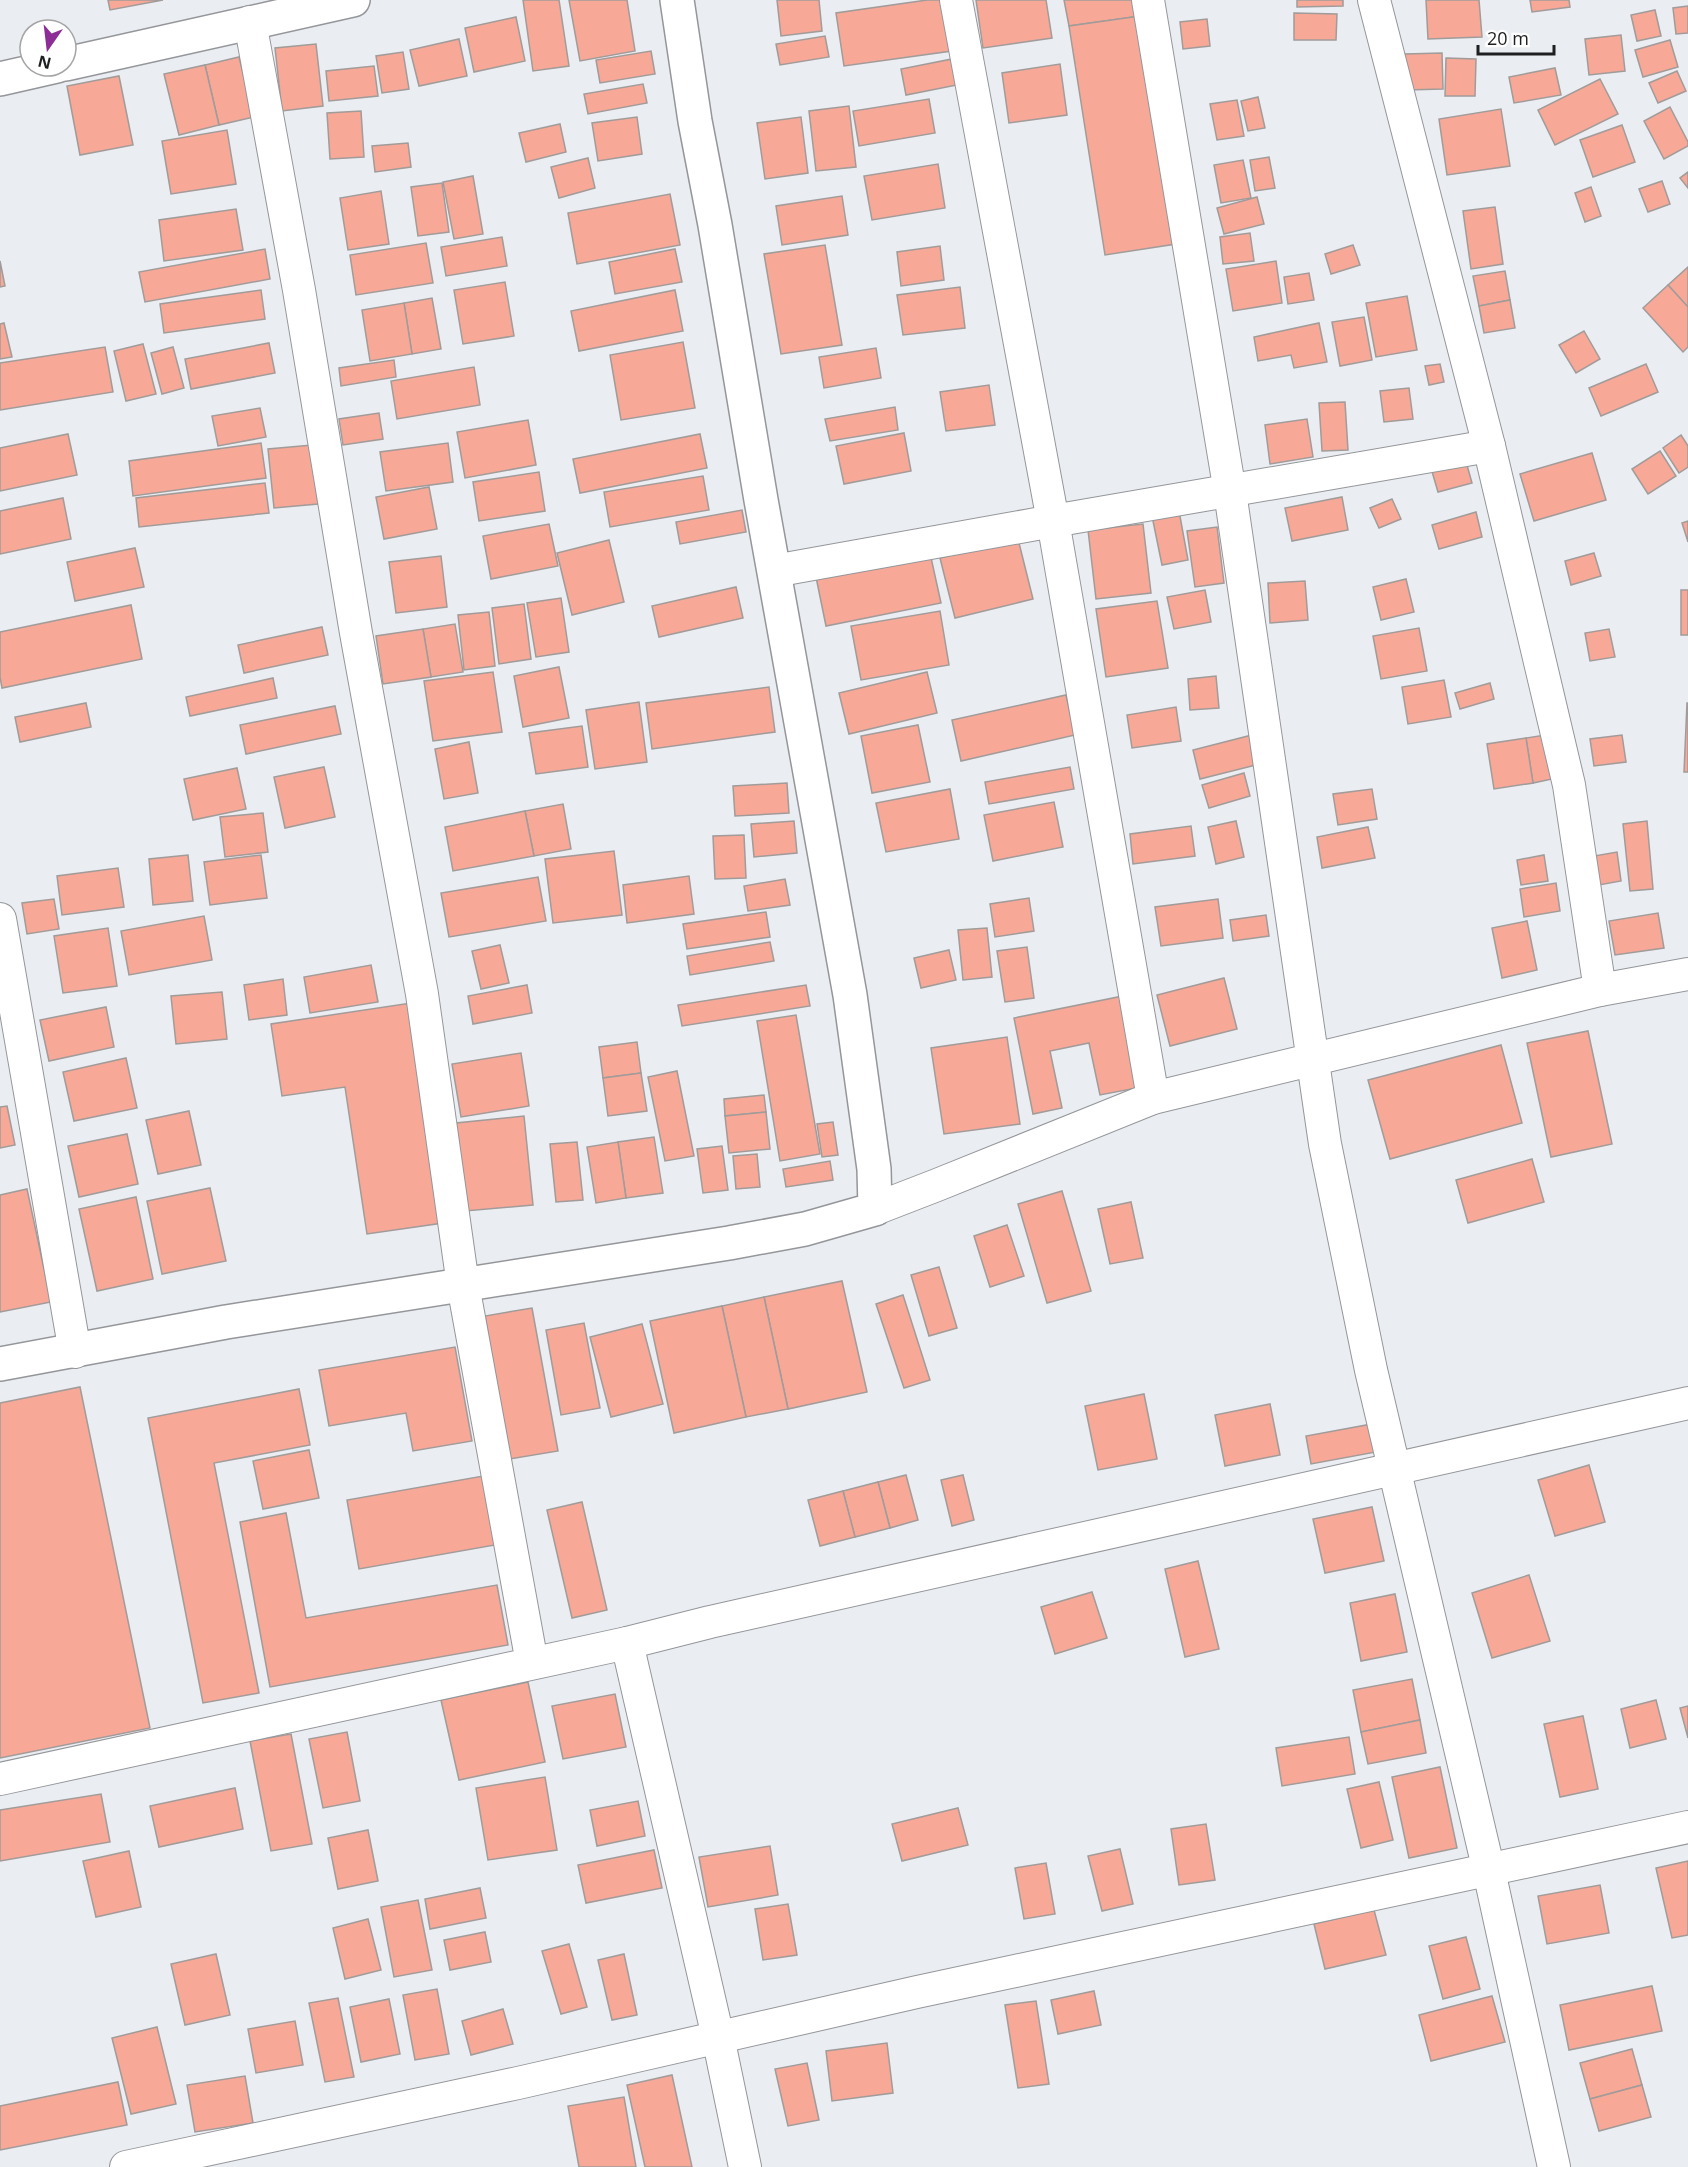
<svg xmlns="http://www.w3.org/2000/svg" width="1688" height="2167" font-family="'Open Sans',sans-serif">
<rect width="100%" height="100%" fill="#eaedf1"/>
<g fill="#f7a897" stroke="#a19b9a" stroke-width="1.5">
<polygon points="108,0 163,0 110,10"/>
<polygon points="523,0 559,0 569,66 533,71"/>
<polygon points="569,0 627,0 635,51 580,61"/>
<polygon points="777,0 819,0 822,31 781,36"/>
<polygon points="927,0 951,0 959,50 844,66 836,13"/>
<polygon points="976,0 1046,0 1052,38 983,48"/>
<polygon points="1064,0 1137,0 1140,16 1069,26"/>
<polygon points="1297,0 1343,0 1343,6 1297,7"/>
<polygon points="1426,0 1479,0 1482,37 1428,39"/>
<polygon points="1530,0 1569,0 1570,7 1532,12"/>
<polygon points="1688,6 1688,33 1676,34 1673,8"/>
<polygon points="1655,10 1661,36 1637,41 1631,15"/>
<polygon points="1294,13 1337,14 1336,40 1294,40"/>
<polygon points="1140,16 1176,244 1105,255 1069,26"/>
<polygon points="516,17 525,61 474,72 465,28"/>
<polygon points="1207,19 1210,46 1183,49 1180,22"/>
<polygon points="1621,35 1625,71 1589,75 1585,39"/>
<polygon points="825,36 829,57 780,65 776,44"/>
<polygon points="459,39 467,76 419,86 410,50"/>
<polygon points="1670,40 1678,67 1643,77 1635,50"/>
<polygon points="316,44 323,106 282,111 275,48"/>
<polygon points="651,51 655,74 600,83 596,60"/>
<polygon points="403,52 409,89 382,93 376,56"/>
<polygon points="1442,53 1443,89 1406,90 1405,54"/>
<polygon points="239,57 254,117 219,125 205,65"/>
<polygon points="1446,58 1476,59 1475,96 1445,96"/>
<polygon points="952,59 957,85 906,95 901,69"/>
<polygon points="1060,64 1067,115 1009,123 1002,73"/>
<polygon points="205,65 219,125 179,135 164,74"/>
<polygon points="374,66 378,96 329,101 326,71"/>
<polygon points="1555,68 1561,95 1514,103 1509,77"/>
<polygon points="1677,71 1686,91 1658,103 1649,83"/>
<polygon points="119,76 133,145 80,155 67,86"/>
<polygon points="1600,79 1618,114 1555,145 1538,110"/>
<polygon points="643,84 647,103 588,114 584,94"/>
<polygon points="1258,97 1265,128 1248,131 1241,101"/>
<polygon points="929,99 935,133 859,146 853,111"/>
<polygon points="1237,100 1244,136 1217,140 1210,104"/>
<polygon points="849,106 856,167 816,171 809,111"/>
<polygon points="1670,107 1688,142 1688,146 1664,159 1644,121"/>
<polygon points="1501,109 1510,166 1447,175 1439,119"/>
<polygon points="361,111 364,157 330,159 327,113"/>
<polygon points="637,117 642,154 598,161 592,123"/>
<polygon points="801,117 808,173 765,179 757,123"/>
<polygon points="560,124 566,152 526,162 519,133"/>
<polygon points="1622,125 1635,162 1593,177 1580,140"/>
<polygon points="227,130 236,184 171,194 162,141"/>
<polygon points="408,143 411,167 375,172 372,146"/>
<polygon points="1269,157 1275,188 1255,191 1250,160"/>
<polygon points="588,158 595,188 559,198 551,167"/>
<polygon points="1243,160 1251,198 1221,203 1214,165"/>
<polygon points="938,164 945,208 872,220 864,176"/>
<polygon points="1688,172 1688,188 1680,178"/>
<polygon points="473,176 483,234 454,239 443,182"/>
<polygon points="1662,181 1670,204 1648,212 1639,189"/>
<polygon points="442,183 449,232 418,236 411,187"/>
<polygon points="1591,187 1601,216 1585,222 1575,193"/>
<polygon points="381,191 389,244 348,250 340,198"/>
<polygon points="670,194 680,245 577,264 568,213"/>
<polygon points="842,196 848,235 782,245 776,206"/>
<polygon points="1257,197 1264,224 1224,234 1217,208"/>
<polygon points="1495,207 1503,264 1471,269 1463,211"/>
<polygon points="236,209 243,250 164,261 159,220"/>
<polygon points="1250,233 1254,261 1223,264 1220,237"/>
<polygon points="502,237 507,266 446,276 441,247"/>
<polygon points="426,243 433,283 356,295 350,255"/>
<polygon points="825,245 842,345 781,354 764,254"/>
<polygon points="1353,245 1360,265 1331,274 1325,254"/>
<polygon points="940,246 944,280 901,286 897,252"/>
<polygon points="265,249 270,279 145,302 139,272"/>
<polygon points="675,249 682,282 615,294 609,262"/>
<polygon points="0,261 5,286 0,287"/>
<polygon points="1276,261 1282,303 1233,311 1226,269"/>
<polygon points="1688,267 1688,307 1668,285"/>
<polygon points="1505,271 1510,300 1479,306 1473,276"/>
<polygon points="1309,273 1314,300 1288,304 1284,277"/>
<polygon points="505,282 514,336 463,344 454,290"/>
<polygon points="1668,285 1688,307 1688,347 1683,352 1643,308"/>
<polygon points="960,287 965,328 903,335 897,295"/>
<polygon points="261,290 265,319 164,333 160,304"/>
<polygon points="675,290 683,331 579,351 571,311"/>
<polygon points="1407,296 1417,350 1376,357 1366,303"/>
<polygon points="432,298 441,349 412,354 404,303"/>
<polygon points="1510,300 1515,328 1484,333 1479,306"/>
<polygon points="404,303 412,354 370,361 362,310"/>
<polygon points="1364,317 1372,360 1340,366 1332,322"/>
<polygon points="4,323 12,357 0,359 0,324"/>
<polygon points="1319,323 1327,362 1294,368 1291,355 1258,361 1254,337"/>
<polygon points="1584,331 1600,359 1576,373 1559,345"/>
<polygon points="683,342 695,408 621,420 610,355"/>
<polygon points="269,343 275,373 191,389 185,359"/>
<polygon points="143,344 156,394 126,401 114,351"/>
<polygon points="105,347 113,392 0,410 0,363"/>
<polygon points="173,347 184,388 162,394 151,353"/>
<polygon points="876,348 881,378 824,388 819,357"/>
<polygon points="394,360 396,377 341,386 339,368"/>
<polygon points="1440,364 1444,382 1429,385 1425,366"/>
<polygon points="1646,364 1658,392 1601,416 1589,388"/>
<polygon points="474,367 480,405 397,419 391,381"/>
<polygon points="989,385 995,425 946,431 940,392"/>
<polygon points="1409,388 1413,419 1384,422 1380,391"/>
<polygon points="1345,402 1348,450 1322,451 1319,403"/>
<polygon points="895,407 898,430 830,441 825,419"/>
<polygon points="260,408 266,437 218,446 212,416"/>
<polygon points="379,413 383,439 343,445 339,419"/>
<polygon points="1307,419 1313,457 1270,464 1265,425"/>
<polygon points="528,420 536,465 465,478 457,432"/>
<polygon points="904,433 911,471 844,484 836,446"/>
<polygon points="68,434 77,475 0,491 0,448"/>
<polygon points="700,434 707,468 580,493 573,459"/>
<polygon points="1681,435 1688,446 1688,467 1679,473 1663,448"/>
<polygon points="261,443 266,478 133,496 129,461"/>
<polygon points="448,443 453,482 386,491 380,452"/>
<polygon points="312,445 318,504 274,508 268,449"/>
<polygon points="1660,451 1676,476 1648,494 1632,469"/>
<polygon points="1592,453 1606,500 1534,521 1520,474"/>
<polygon points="1465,458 1472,483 1438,492 1431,468"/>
<polygon points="539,472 545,511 479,521 473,482"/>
<polygon points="703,476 709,510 610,527 604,492"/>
<polygon points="265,483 269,513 139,527 136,498"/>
<polygon points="429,487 437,529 384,539 376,497"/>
<polygon points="1342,497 1348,530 1292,541 1285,508"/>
<polygon points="63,498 71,539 0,554 0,511"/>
<polygon points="1392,499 1401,519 1379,528 1370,508"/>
<polygon points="742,510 746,532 680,544 676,522"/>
<polygon points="1179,511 1188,560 1162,565 1152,516"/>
<polygon points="1476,512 1482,537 1439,549 1432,525"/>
<polygon points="1688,521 1688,542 1682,523"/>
<polygon points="549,524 558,566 491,579 483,536"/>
<polygon points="1143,524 1151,593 1096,599 1088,530"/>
<polygon points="1217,527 1224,583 1195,587 1187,531"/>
<polygon points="1018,539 1033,599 955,618 940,558"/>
<polygon points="609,540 624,602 572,615 557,553"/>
<polygon points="135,548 144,587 75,601 67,562"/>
<polygon points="930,553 941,603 826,626 816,577"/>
<polygon points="1594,553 1601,576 1571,585 1565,561"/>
<polygon points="441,556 447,607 396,613 389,562"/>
<polygon points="1406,579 1414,612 1381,620 1373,587"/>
<polygon points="1305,581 1308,620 1270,623 1268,583"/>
<polygon points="736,587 743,618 659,637 652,606"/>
<polygon points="1205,590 1211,622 1174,629 1167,597"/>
<rect x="1681" y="590" width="7" height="45"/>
<polygon points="561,598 569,652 536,657 527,603"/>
<polygon points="1157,601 1168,668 1106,677 1096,609"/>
<polygon points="524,604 531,659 499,664 492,608"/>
<polygon points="131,605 142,659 2,688 0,677 0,632"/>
<polygon points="940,611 949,665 861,680 851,626"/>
<polygon points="489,612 495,666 464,670 458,615"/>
<polygon points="455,624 463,672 431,677 423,629"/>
<polygon points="322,627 328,655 244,673 238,645"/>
<polygon points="1419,628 1427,671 1381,679 1373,636"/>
<polygon points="423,629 431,677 383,684 376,636"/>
<polygon points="1609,629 1615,657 1590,661 1585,633"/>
<polygon points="559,667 569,718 523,727 514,676"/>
<polygon points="493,672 502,732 433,741 424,681"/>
<polygon points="927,672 937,713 849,734 839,693"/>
<polygon points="1216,676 1219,708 1190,710 1188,679"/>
<polygon points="273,678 277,698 190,716 186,697"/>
<polygon points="1444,680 1451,717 1408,724 1402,687"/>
<polygon points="1490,683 1494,699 1460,709 1455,693"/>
<polygon points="769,687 775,732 652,749 646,703"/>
<polygon points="1066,695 1075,735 961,761 952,720"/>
<polygon points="639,702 647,762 595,769 586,710"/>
<polygon points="86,703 91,727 20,742 15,717"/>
<polygon points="1687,703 1688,703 1688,772 1684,772"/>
<polygon points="335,706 341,734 246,754 240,725"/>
<polygon points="1176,707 1181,741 1132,748 1127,715"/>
<polygon points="918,725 930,782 872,793 861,736"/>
<polygon points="582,726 588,767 536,774 529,733"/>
<polygon points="1252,735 1260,764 1200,779 1193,750"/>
<polygon points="1545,735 1552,779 1533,783 1526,738"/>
<polygon points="1622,735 1626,762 1594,766 1590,739"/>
<polygon points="1526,738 1533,783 1494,789 1487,744"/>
<polygon points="469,742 478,793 444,799 435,749"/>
<polygon points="324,767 335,817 285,828 274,777"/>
<polygon points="1070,767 1074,789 989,804 985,782"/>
<polygon points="237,768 246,809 193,820 184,779"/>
<polygon points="1244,773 1250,796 1209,808 1202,785"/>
<polygon points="787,783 789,813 735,816 733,786"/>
<polygon points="950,789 959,839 886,852 876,803"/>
<polygon points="1372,789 1377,819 1338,825 1333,794"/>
<polygon points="1054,802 1063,847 993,861 984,815"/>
<polygon points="563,804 571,849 534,856 525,811"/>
<polygon points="525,811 534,856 453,871 445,827"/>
<polygon points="263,813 268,852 225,857 220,817"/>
<polygon points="794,821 797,853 754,857 751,824"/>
<polygon points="1236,821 1244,857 1216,864 1208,827"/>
<polygon points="1647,821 1653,889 1630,891 1623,824"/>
<polygon points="1191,826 1195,856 1133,864 1130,834"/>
<polygon points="1368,827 1375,858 1322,868 1317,837"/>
<polygon points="744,835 746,878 715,879 713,836"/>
<polygon points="614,851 622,915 553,923 545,859"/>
<polygon points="1617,852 1621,881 1599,885 1594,856"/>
<polygon points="188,855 193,901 153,905 149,859"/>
<polygon points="261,855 267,898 210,905 204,862"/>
<polygon points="1544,855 1548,881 1521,885 1517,860"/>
<polygon points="118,868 124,907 62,915 57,876"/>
<polygon points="689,876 694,914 627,923 623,885"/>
<polygon points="538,877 546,921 449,937 441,893"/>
<polygon points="785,879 790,905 748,911 744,886"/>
<polygon points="1556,883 1560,911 1524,917 1520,889"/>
<polygon points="1029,898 1034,931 995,937 990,904"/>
<polygon points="54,899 59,929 27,934 22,903"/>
<polygon points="1218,899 1223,938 1161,946 1155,907"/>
<polygon points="766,912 770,937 687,949 683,924"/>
<polygon points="1658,913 1664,948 1615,955 1609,921"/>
<polygon points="1266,915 1269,936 1233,941 1230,920"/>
<polygon points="204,916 212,960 129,975 121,931"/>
<polygon points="1527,921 1537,970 1502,978 1492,928"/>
<polygon points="108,928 117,986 63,993 54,936"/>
<polygon points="987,928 992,977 963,980 958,930"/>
<polygon points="770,942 774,961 690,975 687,956"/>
<polygon points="500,945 509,983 481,989 472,951"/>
<polygon points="1027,947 1034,998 1005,1002 997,951"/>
<polygon points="949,950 956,980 921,988 914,958"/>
<polygon points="371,965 378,1002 310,1013 304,977"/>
<polygon points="1224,978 1237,1029 1170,1046 1157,995"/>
<polygon points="283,979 287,1015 249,1020 244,985"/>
<polygon points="527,985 532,1013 473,1024 468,996"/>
<polygon points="806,985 810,1006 682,1026 678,1005"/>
<polygon points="222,992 227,1039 176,1044 171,996"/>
<polygon points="1123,996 1142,1087 1100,1095 1089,1043 1050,1051 1062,1108 1033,1114 1014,1018"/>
<polygon points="411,1003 443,1223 367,1234 345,1087 282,1096 271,1024"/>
<polygon points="106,1007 114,1047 49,1061 40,1020"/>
<polygon points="796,1015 820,1154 780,1161 757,1021"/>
<polygon points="1588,1031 1612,1144 1551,1157 1527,1043"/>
<polygon points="1007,1037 1020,1124 944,1134 931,1048"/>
<polygon points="637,1042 641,1073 603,1078 599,1047"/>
<polygon points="1501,1045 1522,1123 1390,1159 1368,1080"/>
<polygon points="521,1053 529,1106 461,1117 452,1064"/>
<polygon points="126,1058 137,1108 74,1121 63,1072"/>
<polygon points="677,1071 694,1156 665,1161 648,1077"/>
<polygon points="641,1073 647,1111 608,1116 603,1078"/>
<polygon points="764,1095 766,1112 725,1116 724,1099"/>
<polygon points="7,1106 15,1145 0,1148 0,1107"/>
<polygon points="189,1111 201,1165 158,1174 146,1120"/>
<polygon points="766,1112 770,1149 729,1153 725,1116"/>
<polygon points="524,1116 533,1205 465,1211 456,1123"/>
<polygon points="833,1122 838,1155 822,1157 817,1124"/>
<polygon points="127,1134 138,1184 79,1197 68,1146"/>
<polygon points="654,1137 663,1193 626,1198 618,1142"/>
<polygon points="577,1142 583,1200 556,1202 550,1144"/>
<polygon points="618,1142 626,1198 596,1203 587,1147"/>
<polygon points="722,1146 728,1190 703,1193 697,1149"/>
<polygon points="757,1154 760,1187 736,1189 733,1156"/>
<polygon points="1532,1159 1544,1202 1468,1223 1456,1180"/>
<polygon points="830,1161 833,1180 786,1187 783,1169"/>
<polygon points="210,1188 226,1261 162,1274 147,1201"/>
<polygon points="27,1189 51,1302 0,1312 0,1195"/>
<polygon points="1062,1191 1091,1291 1047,1303 1018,1204"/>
<polygon points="136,1197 153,1279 97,1291 79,1209"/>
<polygon points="1131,1202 1143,1258 1110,1264 1098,1209"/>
<polygon points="1007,1225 1024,1276 990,1287 974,1236"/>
<polygon points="939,1267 957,1328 929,1336 911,1275"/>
<polygon points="842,1281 867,1392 788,1409 764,1297"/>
<polygon points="903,1295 930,1380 904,1388 876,1304"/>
<polygon points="764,1297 788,1409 746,1417 722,1306"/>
<polygon points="722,1306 746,1417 674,1433 650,1321"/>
<polygon points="532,1308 558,1451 510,1459 485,1316"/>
<polygon points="584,1323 600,1408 561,1415 546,1330"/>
<polygon points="642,1324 663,1404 611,1417 590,1337"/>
<polygon points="455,1347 472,1441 413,1451 406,1413 329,1426 319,1370"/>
<polygon points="80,1387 150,1728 0,1758 0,1403"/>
<polygon points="299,1389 310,1445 214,1463 259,1693 203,1703 148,1418"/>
<polygon points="1144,1394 1157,1459 1098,1470 1085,1406"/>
<polygon points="1270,1404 1280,1455 1225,1466 1215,1415"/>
<polygon points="1372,1424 1376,1452 1311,1464 1306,1436"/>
<polygon points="309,1450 319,1498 263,1509 253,1461"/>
<polygon points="1589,1465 1605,1522 1555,1536 1538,1480"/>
<polygon points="906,1475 918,1520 890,1528 878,1482"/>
<polygon points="963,1475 974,1520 952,1526 941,1480"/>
<polygon points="483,1476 495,1545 359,1569 347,1500"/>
<polygon points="878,1482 890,1528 855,1537 843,1491"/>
<polygon points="843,1491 855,1537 820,1546 808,1500"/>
<polygon points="582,1502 607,1610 572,1618 547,1510"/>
<polygon points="1372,1507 1384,1561 1325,1573 1313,1519"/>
<polygon points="286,1513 306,1618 497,1585 508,1645 270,1687 240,1522"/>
<polygon points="1198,1561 1219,1649 1185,1657 1165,1569"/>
<polygon points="1529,1575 1550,1641 1492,1658 1472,1593"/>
<polygon points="1092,1592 1107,1638 1055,1654 1041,1607"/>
<polygon points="1395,1594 1407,1652 1361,1661 1350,1603"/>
<polygon points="1412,1679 1420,1720 1361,1732 1353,1690"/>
<polygon points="528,1682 545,1762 459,1780 441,1700"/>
<polygon points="615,1694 626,1747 563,1759 552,1706"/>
<polygon points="1656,1700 1666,1739 1630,1748 1621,1709"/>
<polygon points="1688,1706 1688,1738 1680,1708"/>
<polygon points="1583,1716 1598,1789 1560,1797 1544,1724"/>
<polygon points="1420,1720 1426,1753 1368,1764 1361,1732"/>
<polygon points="347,1732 360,1801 323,1808 309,1739"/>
<polygon points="291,1734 312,1844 271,1851 250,1741"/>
<polygon points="1349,1737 1355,1774 1282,1786 1276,1748"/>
<polygon points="1440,1767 1457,1848 1409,1858 1392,1777"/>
<polygon points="545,1777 557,1850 488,1860 476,1788"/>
<polygon points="1379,1782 1393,1840 1361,1848 1347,1789"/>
<polygon points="235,1788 243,1829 159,1847 150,1806"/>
<polygon points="101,1794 110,1842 0,1861 0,1810"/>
<polygon points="638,1801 645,1836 597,1846 590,1810"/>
<polygon points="958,1808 968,1845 902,1861 892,1824"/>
<polygon points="1206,1824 1215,1880 1179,1885 1171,1829"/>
<polygon points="368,1830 378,1881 338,1889 328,1838"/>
<polygon points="770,1846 778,1895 708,1907 699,1857"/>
<polygon points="1120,1849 1133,1904 1102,1911 1088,1856"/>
<polygon points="654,1850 662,1888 586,1903 578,1865"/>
<polygon points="129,1851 141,1907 96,1917 83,1861"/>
<polygon points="1688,1861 1688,1935 1672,1938 1656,1868"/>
<polygon points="1046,1863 1055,1914 1024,1919 1015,1868"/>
<polygon points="1600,1885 1609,1933 1547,1944 1538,1896"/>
<polygon points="480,1888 486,1918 430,1929 425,1899"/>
<polygon points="418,1900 432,1970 394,1977 381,1907"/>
<polygon points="788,1904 797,1955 763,1960 755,1909"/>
<polygon points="1374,1910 1386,1955 1325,1969 1314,1924"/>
<polygon points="368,1919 381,1970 345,1979 333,1928"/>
<polygon points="485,1932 491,1962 450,1970 444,1940"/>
<polygon points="1466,1937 1480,1989 1443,1999 1429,1946"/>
<polygon points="569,1944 587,2007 561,2014 542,1951"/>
<polygon points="216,1954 230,2015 185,2025 171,1964"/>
<polygon points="624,1954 637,2015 612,2020 598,1960"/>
<polygon points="1652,1986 1662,2031 1569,2050 1560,2005"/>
<polygon points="437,1989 449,2054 415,2060 403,1995"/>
<polygon points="1094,1991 1101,2025 1058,2034 1051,2000"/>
<polygon points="1492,1996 1505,2042 1431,2061 1419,2015"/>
<polygon points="338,1998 354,2077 325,2082 309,2003"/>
<polygon points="389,1999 400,2054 361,2062 350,2007"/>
<polygon points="1036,2001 1049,2084 1018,2088 1005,2005"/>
<polygon points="503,2009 513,2044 471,2055 462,2021"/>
<polygon points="295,2021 303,2065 256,2073 248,2029"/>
<polygon points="157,2027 176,2104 131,2114 112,2038"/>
<polygon points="887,2043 893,2093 832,2101 826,2051"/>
<polygon points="1632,2049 1642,2085 1590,2099 1580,2063"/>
<polygon points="807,2063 819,2120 788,2126 775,2069"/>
<polygon points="672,2075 692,2167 645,2167 627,2085"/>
<polygon points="245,2076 253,2123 195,2132 187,2085"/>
<polygon points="118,2082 127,2125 0,2150 0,2106"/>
<polygon points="1642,2085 1651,2117 1599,2131 1590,2099"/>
<polygon points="624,2097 636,2167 579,2167 568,2106"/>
</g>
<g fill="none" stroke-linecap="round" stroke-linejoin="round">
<defs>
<g id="minor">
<polyline points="956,0 1053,521 1153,1098"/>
<polyline points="1148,0 1230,492 1325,1144 1371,1370 1489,1871 1554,2167"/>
<polyline points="1374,0 1489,446 1569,785 1600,990"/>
<polyline points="250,22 299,290 356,633 422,994 463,1285 532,1663"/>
<polyline points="774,571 1053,521 1489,446"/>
<polyline points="0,919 75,1352"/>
<polyline points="875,1209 937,1185 1153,1098 1600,990 1688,974"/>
<polyline points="627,1643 718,2037 745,2167"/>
<polyline points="0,1779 627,1643 710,1622 1688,1403"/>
<polyline points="126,2167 518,2083 917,1992 1688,1827"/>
</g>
<g id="tertiary">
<polyline points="66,64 353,0"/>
<polyline points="0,79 57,66"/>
</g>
<polyline id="trunk" points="0,1364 226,1322 729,1243 805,1229 875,1209 874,1169 850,995 761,500 715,225 695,121 677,0"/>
</defs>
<use href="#minor" stroke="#94969a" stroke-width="34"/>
<use href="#tertiary" stroke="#94969a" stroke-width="36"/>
<use href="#trunk" stroke="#94969a" stroke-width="36"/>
<use href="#minor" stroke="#fff" stroke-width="32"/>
<use href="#tertiary" stroke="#fff" stroke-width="33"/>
<use href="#trunk" stroke="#fff" stroke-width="33"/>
</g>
<g transform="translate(48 48) rotate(194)"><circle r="28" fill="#ffffff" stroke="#a5a5a6" stroke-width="1.5"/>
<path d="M0-4.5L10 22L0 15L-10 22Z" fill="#8d2d96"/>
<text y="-9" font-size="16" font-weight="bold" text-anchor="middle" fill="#1e1f21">N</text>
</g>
<path d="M1478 45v9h76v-9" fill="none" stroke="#1e1f21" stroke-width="3"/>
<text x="1487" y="45" font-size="18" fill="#1e1f21" stroke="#ffffff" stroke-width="4.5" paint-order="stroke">20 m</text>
</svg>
